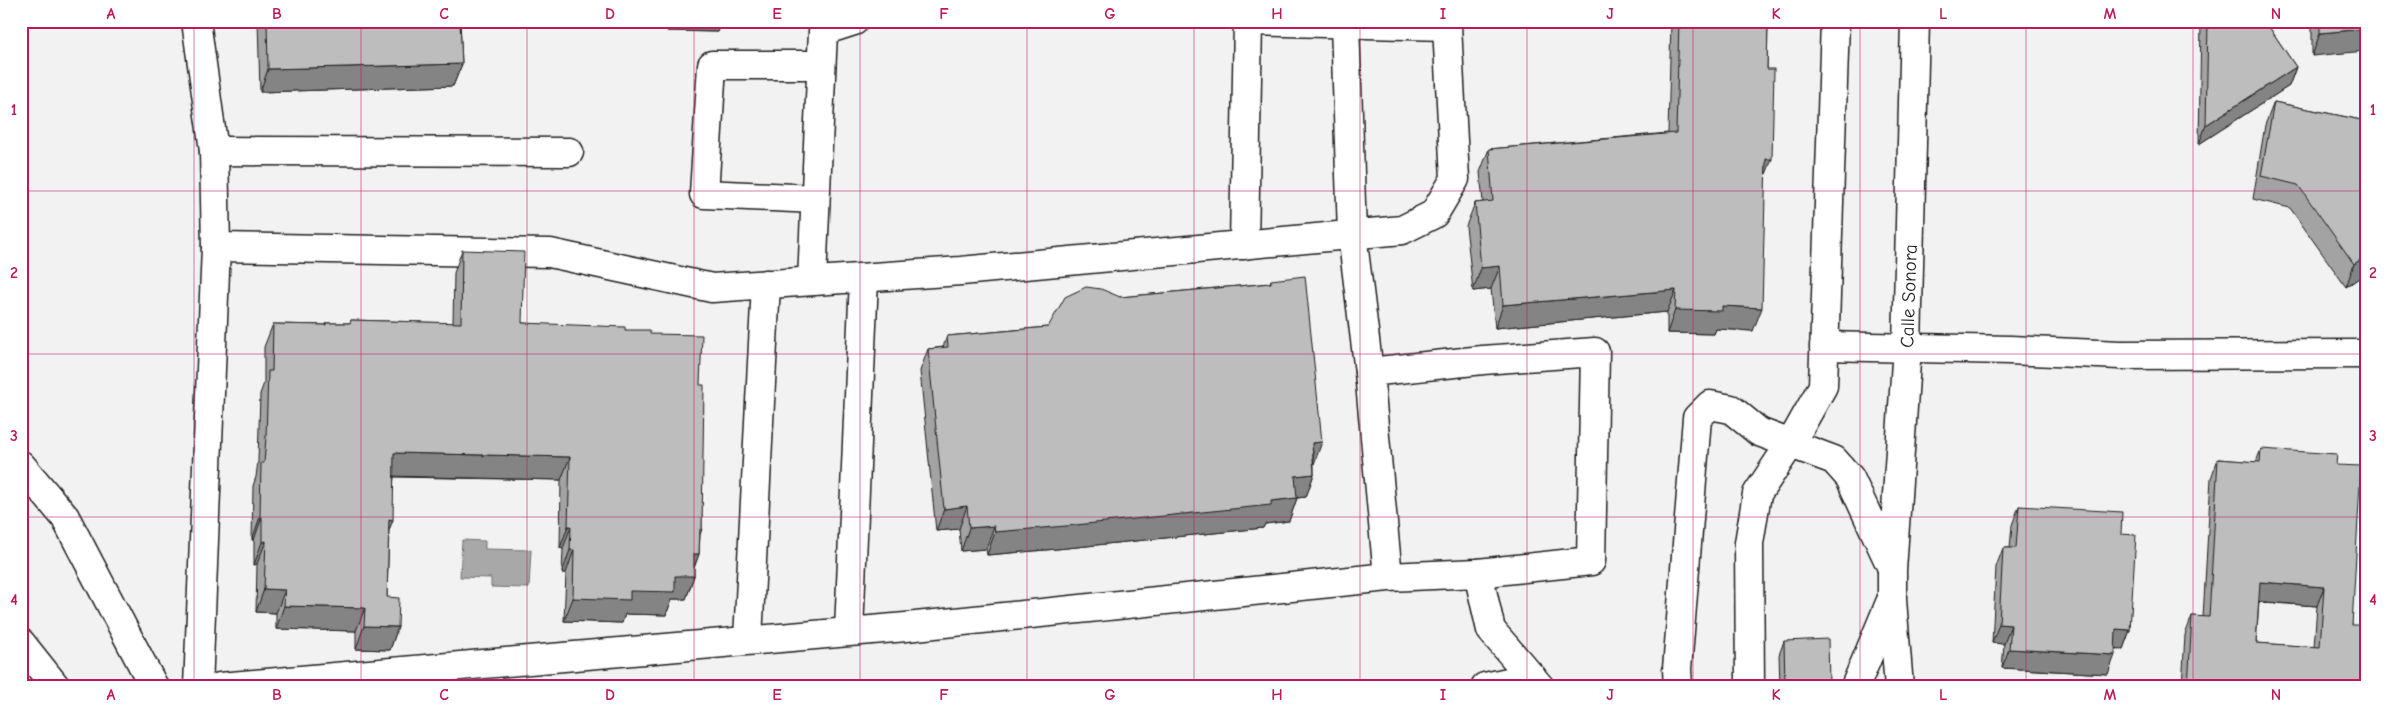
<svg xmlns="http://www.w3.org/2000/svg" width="2387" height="708" font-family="'Comic Neue',sans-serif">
<rect width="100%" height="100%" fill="#f2f2f2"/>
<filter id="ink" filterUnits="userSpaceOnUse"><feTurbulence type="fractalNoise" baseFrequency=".02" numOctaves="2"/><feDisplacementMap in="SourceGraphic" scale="10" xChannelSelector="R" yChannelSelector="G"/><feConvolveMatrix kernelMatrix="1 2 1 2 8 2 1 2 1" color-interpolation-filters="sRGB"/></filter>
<g filter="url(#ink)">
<polygon fill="#a8a8a8" stroke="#707070" points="462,540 485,541 485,549 531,550 529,588 491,587 491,578 460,577"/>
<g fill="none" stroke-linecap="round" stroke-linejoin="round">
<defs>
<g id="minor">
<polyline points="196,21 214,151 216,247 198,687"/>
<polyline points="1345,24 1352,234 1369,372"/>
<polyline points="214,151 569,152"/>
<polyline points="815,199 704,194 712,65 821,65"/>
<polyline points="1244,245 1248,21"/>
<polyline points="216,247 550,253 712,288 961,271 1402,230 1434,214 1455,179 1447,26 1247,21"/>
<polyline points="812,281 823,31 854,21"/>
<polyline points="1824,346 2010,350 2120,355 2366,354"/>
<polyline points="21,465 65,517 154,687"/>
<polyline points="1478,573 1491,630 1540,687"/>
<polyline points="849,631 864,278"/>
<polyline points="748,639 766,284"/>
<polyline points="21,643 56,687"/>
<polyline points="220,687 906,627 1388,577 1369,372 1483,360 1595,352 1591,561 1478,573 1388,577"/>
<polyline points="1485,687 1532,677"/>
<polyline points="1678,687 1677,669 1697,418 1710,405 1731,409 1759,432 1834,460 1850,478 1891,566"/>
<polyline points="1750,687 1749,543 1757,494 1791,443 1823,386 1835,21"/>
<polyline points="1855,687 1890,603"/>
<polyline points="1899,687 1892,600 1892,570 1907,347 1915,21"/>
</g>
</defs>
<use href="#minor" stroke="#1c1c1c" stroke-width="31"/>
<use href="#minor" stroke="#fff" stroke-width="28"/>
</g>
<g fill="#a3a3a3" stroke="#1c1c1c" fill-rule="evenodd">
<polygon points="258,21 460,21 462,64 453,86 260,92"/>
<polygon points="668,21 790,21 788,26 721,24 718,32 667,31"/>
<polygon points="1671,21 1768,21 1765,176 1753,331 1716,329 1714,334 1667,333 1667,312 1495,328 1491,289 1473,291 1466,226 1475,203 1483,202 1480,172 1489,149 1668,133"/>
<polygon points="2201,21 2265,21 2296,67 2289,86 2199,144"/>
<polygon points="2312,21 2366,21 2312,56"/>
<polygon points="2274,102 2366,121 2366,273 2346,287 2290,208 2253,199 2265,125"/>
<polygon points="462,250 522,323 625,330 650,334 700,385 702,529 700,535 699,554 694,568 694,576 686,599 672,599 666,615 625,614 622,623 564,621 566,573 562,573 563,549 560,548 561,480 394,477 389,529 387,597 398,627 390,650 356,649 356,631 276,629 276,613 256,612 257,564 254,565 254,540 252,540 253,486 256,477 258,461 260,394 264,383 264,347 273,324 325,325 326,323 350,323 351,320 453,323 454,273"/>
<polygon points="1271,280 1314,464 1314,474 1306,497 1297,498 1289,521 1265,524 1263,528 1057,549 987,555 986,549 961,551 959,529 936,531 920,371 928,349 943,347 947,336 1048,327 1120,297 1270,283"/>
<path d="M2261,449l75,16 16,160 14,62h-184l3,-52 7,-19 11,1 8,-139 7,-19 38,3zM2259,602l58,4 -3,41 -58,-4z"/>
<polygon points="2019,506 2121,534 2130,630 2123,649 2115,649 2108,674 2002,668 2004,644 1992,643 1996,567 2003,548 2010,548 2012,525"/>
<polygon points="1784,641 1829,683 1828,687 1780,687 1779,655"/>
</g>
<g fill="#848484" stroke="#1c1c1c">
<polygon points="671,21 790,21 788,26 721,24 718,32 667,31"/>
<polygon points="2366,29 2366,51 2312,56 2320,33"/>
<polygon points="462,64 453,86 260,92 268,69"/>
<polygon points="2296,67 2289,86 2199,144 2206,125"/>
<polygon points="1766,159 1772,159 1763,182"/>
<polygon points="2366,256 2366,273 2346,287 2354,264"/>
<polygon points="1500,266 1491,289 1473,291 1481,268"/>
<polygon points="1676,290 1667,312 1495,328 1503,305"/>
<polygon points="1722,306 1762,308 1753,331 1716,329 1714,334 1667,333 1675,310"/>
<polygon points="1322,442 1314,464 1312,443"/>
<polygon points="394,453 570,457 561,480 386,476"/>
<polygon points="1314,474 1306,497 1287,499 1295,476"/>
<polygon points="1297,498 1289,521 1265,524 1263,528 1057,549 987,555 995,532"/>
<polygon points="967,506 959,529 936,531 944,509"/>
<polygon points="260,517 262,517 254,540 252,540"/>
<polygon points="389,519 393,520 384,543"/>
<polygon points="568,526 571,526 563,549 560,548"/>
<polygon points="994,526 986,549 961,551 969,528"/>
<polygon points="266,541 257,564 254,565 262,542"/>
<polygon points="570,550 574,550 566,573 562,573"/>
<polygon points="694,554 699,554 691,576 694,576 686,599 672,599 666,615 625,614 622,623 564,621 573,598 630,591 675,576"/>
<polygon points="2260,582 2324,587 2317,606 2253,601"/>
<polygon points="264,589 285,590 276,613 256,612"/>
<polygon points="284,606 365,608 356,631 276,629"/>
<polygon points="1999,624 2011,625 2004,644 1992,643"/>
<polygon points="364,626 398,627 390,650 356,649"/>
<polygon points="2116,629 2130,630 2123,649 2109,648"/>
<polygon points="2009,649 2115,655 2108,674 2002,668"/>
<polygon points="1829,683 1828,687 1784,687 1785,685"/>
</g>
<g fill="#bdbdbd" stroke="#1c1c1c" fill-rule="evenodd">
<polygon points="267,21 460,21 462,64 268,69"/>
<polygon points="1679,21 1768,21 1767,69 1774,69 1772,159 1766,159 1762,308 1722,306 1722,311 1675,310 1676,290 1503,305 1500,266 1481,268 1475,203 1493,201 1489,149 1676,133"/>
<polygon points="2208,21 2265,21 2296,67 2206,125"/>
<polygon points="2320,21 2366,21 2366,29 2320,33"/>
<polygon points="2274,102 2366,121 2366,256 2354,264 2298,185 2261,176"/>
<polygon points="462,250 524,252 522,323 625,327 625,330 650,330 650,334 702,335 700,385 704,385 702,529 700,529 699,554 694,554 694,576 675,576 675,592 630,591 630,600 573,598 574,550 570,550 571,526 568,526 570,457 394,453 393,520 389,519 387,597 399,598 398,627 364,626 365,608 284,606 285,590 264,589 266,541 262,542 262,517 260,517 261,463 264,463 266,438 268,371 272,371 273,324 326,325 326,323 350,323 351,320 461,323"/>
<polygon points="1305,276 1322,442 1312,443 1314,474 1295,476 1297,498 1271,501 1271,505 1066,526 995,532 994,526 969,528 967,506 944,509 928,349 948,347 947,336 1048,327 1065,297 1086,287 1101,289 1120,297 1271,283 1271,280"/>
<path d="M2261,449l76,5 -1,11 25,1 -9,159h14v62h-178l4,-71 17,1 9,-158 42,3zM2260,582l64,5 -4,60 -64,-4z"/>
<polygon points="2019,506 2122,512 2121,534 2136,535 2130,630 2116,629 2115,655 2009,649 2011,625 1999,624 2003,548 2016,548"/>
<polygon points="1828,639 1829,683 1785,685 1784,641"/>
</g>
</g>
<path fill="none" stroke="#c2185b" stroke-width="1" stroke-opacity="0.55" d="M194,21v666M361,21v666M527,21v666M694,21v666M860,21v666M1027,21v666M1194,21v666M1360,21v666M1527,21v666M1693,21v666M1860,21v666M2026,21v666M2193,21v666M21,191h2345M21,354h2345M21,517h2345"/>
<g text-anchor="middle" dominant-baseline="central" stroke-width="4" stroke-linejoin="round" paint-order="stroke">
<g font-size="19" fill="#1c1c1c" stroke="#fff">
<text transform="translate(1909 296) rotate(-88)">Calle Sonora</text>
</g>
</g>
<rect width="2387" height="708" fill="none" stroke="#fff" stroke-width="55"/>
<rect x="28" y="28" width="2332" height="652" fill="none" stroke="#c2185b" stroke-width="2"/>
<g font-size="16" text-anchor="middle" font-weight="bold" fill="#c2185b">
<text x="111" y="19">A</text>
<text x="277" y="19">B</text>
<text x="444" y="19">C</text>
<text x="610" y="19">D</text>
<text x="777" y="19">E</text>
<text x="944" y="19">F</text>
<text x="1110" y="19">G</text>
<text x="1277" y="19">H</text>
<text x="1443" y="19">I</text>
<text x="1610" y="19">J</text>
<text x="1776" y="19">K</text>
<text x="1943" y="19">L</text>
<text x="2110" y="19">M</text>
<text x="2276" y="19">N</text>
<text x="14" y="115">1</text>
<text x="2373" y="115">1</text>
<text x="14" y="278">2</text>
<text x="2373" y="278">2</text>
<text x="14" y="441">3</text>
<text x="2373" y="441">3</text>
<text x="14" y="605">4</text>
<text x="2373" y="605">4</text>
<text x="111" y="700">A</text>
<text x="277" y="700">B</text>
<text x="444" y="700">C</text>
<text x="610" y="700">D</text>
<text x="777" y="700">E</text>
<text x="944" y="700">F</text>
<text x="1110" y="700">G</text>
<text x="1277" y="700">H</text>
<text x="1443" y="700">I</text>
<text x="1610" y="700">J</text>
<text x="1776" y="700">K</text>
<text x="1943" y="700">L</text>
<text x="2110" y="700">M</text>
<text x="2276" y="700">N</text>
</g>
</svg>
